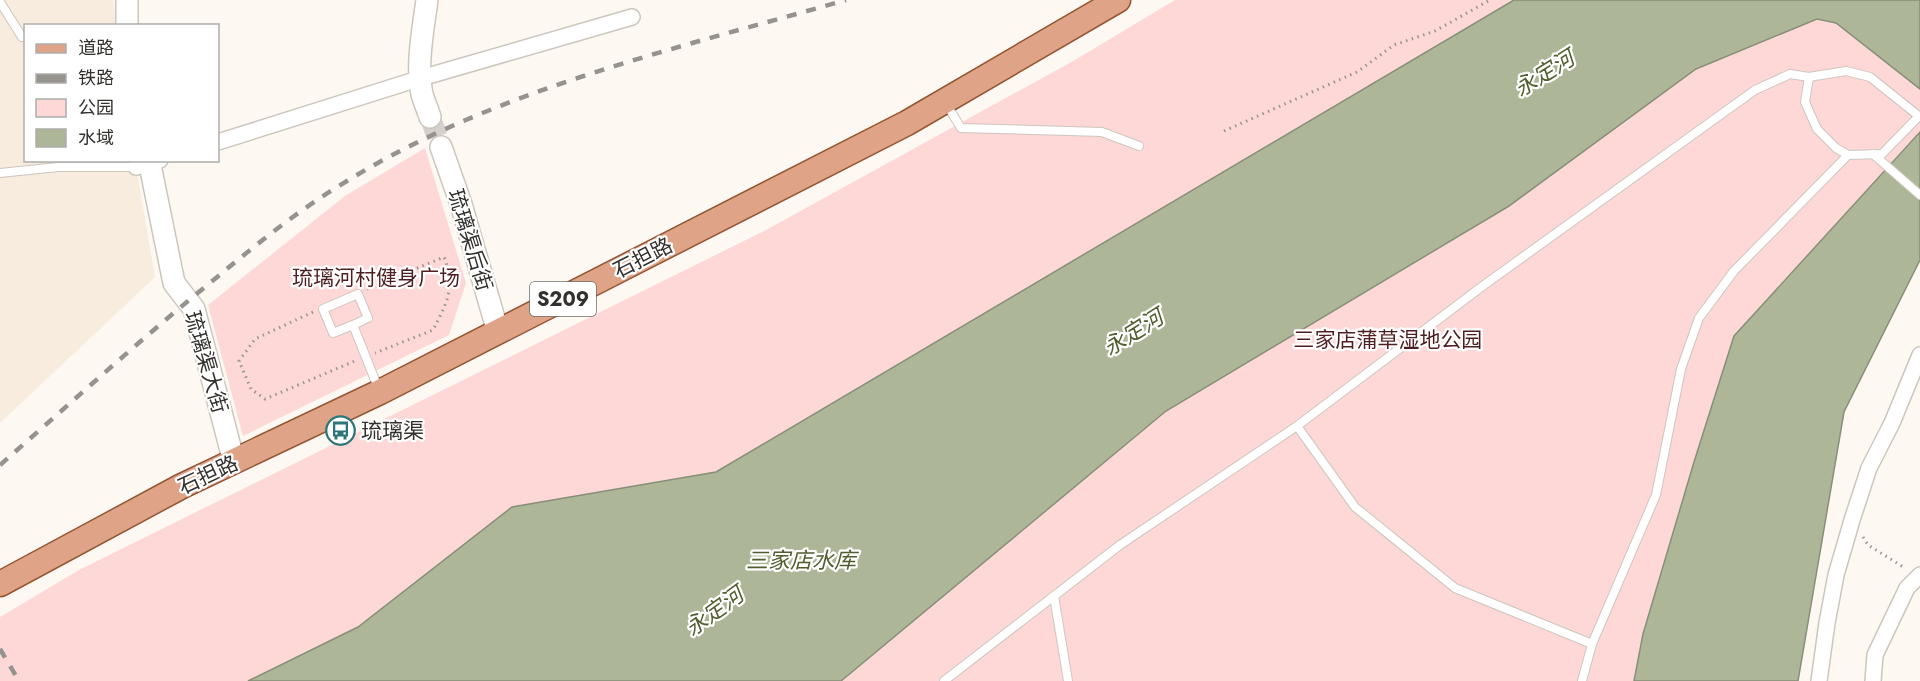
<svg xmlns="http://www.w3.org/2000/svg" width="1920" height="681" font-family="Jost,'Noto Sans SC',sans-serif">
<rect width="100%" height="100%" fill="#fef8f2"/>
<polygon fill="#f8ecde" points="0,0 113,0 116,25 26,26 26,160 135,161 155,277 0,423"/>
<g fill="#fed8d7">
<polygon points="1175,0 1920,0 1920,260 1844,412 1798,681 0,681 0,617 79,570 766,230 1075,60"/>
<polygon points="425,148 466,283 449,335 243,436 208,305 345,196"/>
</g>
<g fill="#adb798" stroke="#888f78" stroke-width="1.5">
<polygon points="1514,0 1920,0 1920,89 1836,23 1817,19 1696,69 1509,206 1166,411 841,681 248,681 358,627 512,507 716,472"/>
<polygon points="1920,132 1920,260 1844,412 1798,681 1634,681 1643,634 1694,462 1734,336"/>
</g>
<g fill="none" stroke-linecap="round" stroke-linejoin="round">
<polyline stroke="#d5d0cb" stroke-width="21" stroke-dasharray="21 10" stroke-linecap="butt" points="430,117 441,147"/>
<defs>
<g id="lane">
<polyline points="0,2 22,37 26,36"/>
<polyline points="1809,77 1805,102 1817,129 1836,148 1848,155"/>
<polyline points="947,105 961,128 1102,132 1139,146"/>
<polyline points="1873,154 1920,195"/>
<polyline points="0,173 58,167 136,167"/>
<polyline points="353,325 368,318 358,294 323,309 333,333 353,325 379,390"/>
<polyline points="1297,426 1355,507 1455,588 1592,644"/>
<polyline points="1054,596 1068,681"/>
<polyline points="944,681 1120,545 1297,426 1484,285 1755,90 1790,74 1809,77 1846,71 1870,77 1920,117"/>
<polyline points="1582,681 1592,644 1656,495 1681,369 1699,318 1734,271 1848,155 1882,154 1919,116"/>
</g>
<g id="street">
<polyline points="218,142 421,78 632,17"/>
<polyline points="136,167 160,160"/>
<polyline points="1819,681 1827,623 1836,575 1852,520 1869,468 1892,423 1920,355"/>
<polyline points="1873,681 1875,655 1907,588 1920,575"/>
</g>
<g id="secondary">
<polyline points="127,0 127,26"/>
<path d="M427,0c-4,30 -11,65 -5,94 2,8 6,16 8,23"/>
<polyline points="441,147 461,204 498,332"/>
<polyline points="149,160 174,283 194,309 234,462"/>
</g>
<polyline id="primary" points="0,584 182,486 380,392 907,123 1118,0"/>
</defs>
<use href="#lane" stroke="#cdc6be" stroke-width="10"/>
<use href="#street" stroke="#cdc6be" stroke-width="18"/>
<use href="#secondary" stroke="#cdc6be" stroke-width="24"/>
<use href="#primary" stroke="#955534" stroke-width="27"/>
<g stroke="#999590" stroke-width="3" stroke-dasharray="1.5 4.5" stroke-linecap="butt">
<polyline points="1224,131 1357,72 1394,45 1435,31 1490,0"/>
<path d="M367,289l77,-32c12,30 3,46 -11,73l-58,23"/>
<polyline points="313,312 255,339 239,361 251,389 265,399 355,361"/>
<polyline points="1863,537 1868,545 1905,568"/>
</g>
<use href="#lane" stroke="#fff" stroke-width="8"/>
<use href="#street" stroke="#fff" stroke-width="15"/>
<use href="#secondary" stroke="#fff" stroke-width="21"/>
<use href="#primary" stroke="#dfa487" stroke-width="24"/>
<g stroke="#96928d" stroke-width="4.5" stroke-dasharray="10 10" stroke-linecap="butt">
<path d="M0,465c72,-63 142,-127 216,-187 42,-35 84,-69 131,-97 149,-92 332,-133 499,-181"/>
<polyline points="0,649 19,681"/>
</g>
</g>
<defs>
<symbol id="bus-ring" viewBox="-11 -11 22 22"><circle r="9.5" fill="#fff" stroke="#2c7679" stroke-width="1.5"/><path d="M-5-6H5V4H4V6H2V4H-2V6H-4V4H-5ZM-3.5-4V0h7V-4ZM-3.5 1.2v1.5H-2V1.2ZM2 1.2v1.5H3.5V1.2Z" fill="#2c7679"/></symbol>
</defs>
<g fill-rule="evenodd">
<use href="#bus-ring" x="324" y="414" width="33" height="33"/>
</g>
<g text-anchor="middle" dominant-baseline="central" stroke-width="4.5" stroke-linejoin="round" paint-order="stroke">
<rect fill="#fff" stroke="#706f6d" stroke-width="1.5" x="530" y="282" width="66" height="34" rx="4.5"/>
<g font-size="20" font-weight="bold" fill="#33312e">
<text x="563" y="299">S209</text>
</g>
<g font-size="21" fill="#33312e" stroke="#fff">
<text transform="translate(470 240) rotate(73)">琉璃渠后街</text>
<text transform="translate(643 258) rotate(-27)">石担路</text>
<text transform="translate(206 362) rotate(74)">琉璃渠大街</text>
<text transform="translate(208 475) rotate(-25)">石担路</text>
</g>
<g font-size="21" fill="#4f1e20" stroke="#fff">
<text x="376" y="278">琉璃河村健身广场</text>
<text x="1388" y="340">三家店蒲草湿地公园</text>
</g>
<g font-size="21" fill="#33312e" stroke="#fff" text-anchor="start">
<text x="361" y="431">琉璃渠</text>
</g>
<g font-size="22" font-style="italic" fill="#515e2d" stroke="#fff">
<text transform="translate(1544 73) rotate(-32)">永定河</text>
<text transform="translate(1133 332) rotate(-32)">永定河</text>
<text x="801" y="560">三家店水库</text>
<text transform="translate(714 611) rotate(-36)">永定河</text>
</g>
</g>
<rect x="24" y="24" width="195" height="138" fill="#ffffff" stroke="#adadab" stroke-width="1.5"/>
<rect x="36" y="44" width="30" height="9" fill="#dfa487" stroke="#adadab" stroke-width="1.5"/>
<text x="78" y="54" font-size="18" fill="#33312e">道路</text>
<rect x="36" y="74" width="30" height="9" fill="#96928d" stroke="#adadab" stroke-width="1.5"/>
<text x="78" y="84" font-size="18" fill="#33312e">铁路</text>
<rect x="36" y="99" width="30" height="18" fill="#fed8d7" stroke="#adadab" stroke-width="1.5"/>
<text x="78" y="114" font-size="18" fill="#33312e">公园</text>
<rect x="36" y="129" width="30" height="18" fill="#adb798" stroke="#adadab" stroke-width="1.5"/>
<text x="78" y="144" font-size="18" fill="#33312e">水域</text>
</svg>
